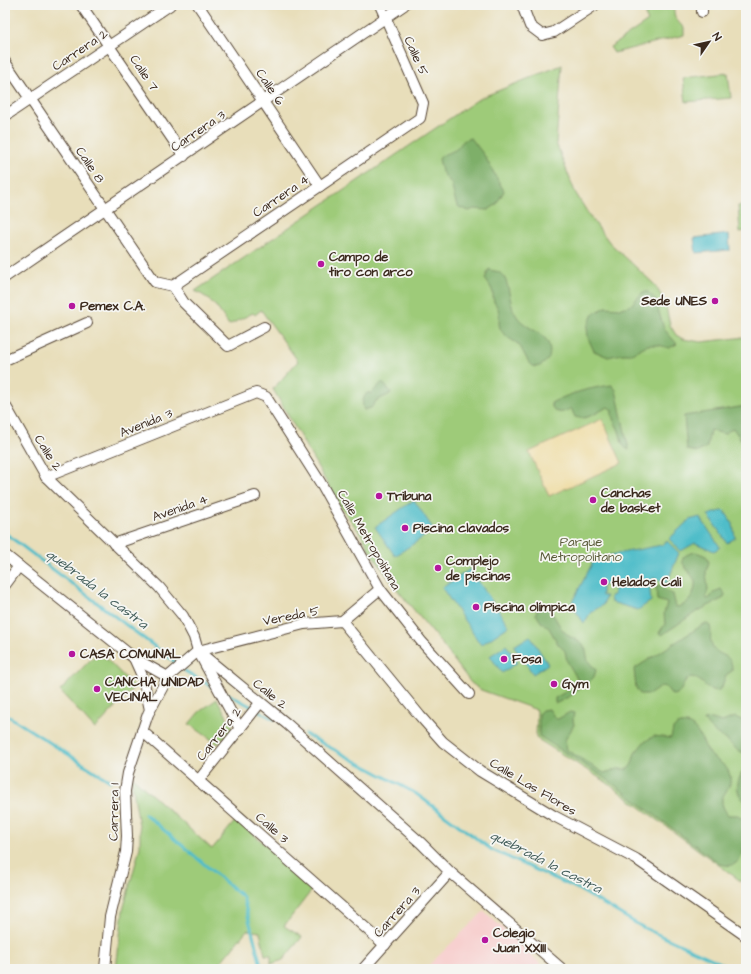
<svg xmlns="http://www.w3.org/2000/svg" width="751" height="974" font-family="'Architects Daughter',sans-serif">
<rect width="100%" height="100%" fill="#f6f6f2"/>
<filter id="ink" filterUnits="userSpaceOnUse"><feTurbulence type="fractalNoise" baseFrequency=".025" numOctaves="2"/><feDisplacementMap in="SourceGraphic" scale="8" xChannelSelector="R" yChannelSelector="G"/><feConvolveMatrix kernelMatrix="1 2 1 2 8 2 1 2 1" color-interpolation-filters="sRGB"/></filter>
<filter id="wash" filterUnits="userSpaceOnUse"><feTurbulence type="fractalNoise" baseFrequency=".012" numOctaves="4" result="noise"/><feDisplacementMap in="SourceGraphic" scale="16" xChannelSelector="R" yChannelSelector="G"/><feGaussianBlur stdDeviation="0.9" result="paint"/><feColorMatrix in="noise" values="0 0 0 0 0 0 0 0 0 0 0 0 0 0 0 0 0 1.4 0 .05"/><feComposite in="paint" operator="in"/></filter>
<g filter="url(#wash)">
<rect width="100%" height="100%" fill="#e8deba"/>
<polygon fill="#f7d0cf" points="484,911 546,969 425,969"/>
<g fill="#9ecb79" stroke="#6c7a4c">
<path d="M659,5h16c-3,9 1,17 9,22v8l-70,18 -4,-6 38,-26 -3,-6z"/>
<path d="M562,65l-6,78 19,49 14,23 21,28 45,42 10,17 5,23 6,10 7,4 18,3 45,-5v548l-140,-103 -70,-44 1,-28 -56,-20 -10,-7 -29,-39 -47,-57 -26,-37 -4,-10 -25,-34 -67,-117 25,-28 -37,-51 -6,5 -2,-2 -24,12c-12,-17 -15,-25 -34,-34l285,-193z"/>
<polygon points="728,73 731,98 686,102 683,78"/>
<polygon points="738,206 746,206 746,231 740,232"/>
<polygon points="99,651 134,687 95,729 60,691"/>
<polygon points="217,699 233,727 218,744 189,724 199,712"/>
<polygon points="131,776 212,849 236,820 315,886 284,926 302,937 283,960 271,964 271,955 265,955 260,932 247,930 215,969 116,969 123,910 140,847 140,832"/>
</g>
<g fill="#7eaf69" stroke="#5c6c44">
<path d="M471,138l13,17 20,36 -8,14 -8,5 -14,-1 -5,2 -10,-4 -3,-4 -5,-20 -9,-11 -3,-13c4,-6 8,-5 14,-8 8,-3 7,-12 18,-13z"/>
<path d="M489,269c3,3 8,1 11,4 11,7 8,31 16,42 11,18 39,16 33,43 -19,23 -23,-6 -31,-14 -7,-5 -14,-7 -18,-16 -2,-5 0,-10 -1,-15 0,-4 -3,-8 -5,-11 -1,-4 -1,-6 -1,-9 -1,-5 -5,-10 -8,-14z"/>
<polygon points="643,292 648,292 655,299 664,329 677,344 669,348 659,345 649,345 645,346 632,354 622,354 608,357 594,351 588,338 587,327 593,314 606,307 620,308 630,306"/>
<path d="M382,382l9,10 -1,2 -14,7 -5,7 -7,2c-3,-5 -1,-13 3,-17h5z"/>
<path d="M612,385l4,5 13,60c-9,-4 -7,-11 -10,-19 -3,-8 -8,-11 -7,-21l-4,-3c-11,5 -21,14 -33,10l-4,-9c-8,6 -18,7 -20,-5 19,-10 39,-15 61,-18z"/>
<polygon points="746,406 746,447 733,428 724,434 710,430 707,447 698,452 687,450 684,416"/>
<path d="M696,552l10,4 3,6 -3,10 2,18 -2,6 1,3 3,-1 4,-6 7,-3 4,5 -1,4 -28,14 -34,23 -3,-2 6,-9 -1,-11 3,-10 -10,-3 -1,-14 4,-1 7,7 6,2 3,13c13,-1 20,-14 19,-26 -5,-11 -26,-24 1,-29z"/>
<polygon points="541,604 548,606 561,628 569,636 583,644 586,651 588,661 596,670 594,677 588,683 579,687 572,695 557,703 555,703 555,698 572,688 578,680 567,661 565,651 558,644 549,628 541,622 536,614 537,609"/>
<path d="M704,624h3l3,2c2,6 -1,13 2,19 6,14 21,6 20,26l-6,4 -5,14c-12,7 -18,-11 -30,-12 -10,4 -7,18 -19,18l-6,-8 -4,-1 -12,8h-10l-4,-6 -2,-19z"/>
<path d="M549,709l6,9 3,1 12,-7 4,1 -1,6 1,6 -9,15 2,10 37,23 13,-4h11l4,-5 3,-11 9,-11 10,-6 17,2c1,-3 1,-6 2,-9 2,-3 5,-4 8,-5 16,-3 21,19 28,29 7,9 19,11 21,23 3,19 -18,17 -2,39h10l8,7c0,11 1,34 -10,41 -5,4 -11,2 -16,1l-112,-84 -69,-44v-23l3,-3z"/>
<path d="M735,717l11,5v31c-11,-1 -13,-9 -21,-14 -10,-6 -15,-10 -21,-19l8,-1 10,3z"/>
<path d="M746,766v37c-13,-11 -9,-24 0,-37z"/>
</g>
<polygon fill="#eeda9e" stroke="#94825e" points="602,419 622,463 549,496 529,452"/>
<g fill="#50bdc9" stroke="#467474">
<polygon points="729,234 730,250 696,253 694,238"/>
<polygon points="414,500 434,530 395,556 375,527"/>
<polygon points="724,510 733,524 735,538 727,543 708,515"/>
<polygon points="700,517 720,547 714,551 695,543 681,551 669,539 689,520"/>
<polygon points="667,541 679,553 667,583 654,578 649,582 651,601 638,610 611,602 610,596 614,595 614,585 602,585 602,596 606,596 603,605 591,612 584,623 571,604 595,558 662,545"/>
<polygon points="470,569 509,626 481,645 442,588"/>
<polygon points="530,636 548,664 533,674 514,646"/>
<polygon points="506,645 518,662 502,673 490,656"/>
</g>
<g fill="none" stroke-linecap="round" stroke-linejoin="round">
<g stroke="#50bdc9" stroke-width="3">
<polyline points="5,533 175,662"/>
<polyline points="185,671 213,687"/>
<polyline points="228,694 254,708"/>
<polyline points="258,711 274,719"/>
<polyline points="5,714 110,781"/>
<polyline points="305,734 415,793 492,850 578,889 644,928 734,969"/>
<polyline points="145,814 243,897 262,969"/>
</g>
</g>
</g>
<g filter="url(#ink)">
<g fill="none" stroke-linecap="round" stroke-linejoin="round">
<defs>
<g id="minor">
<polyline points="81,5 184,156"/>
<polyline points="198,5 320,186"/>
<polyline points="522,5 530,26 542,35 554,32 595,5"/>
<polyline points="702,5 702,12"/>
<polyline points="5,62 155,282 173,286 420,118 423,103 380,5"/>
<polyline points="5,116 170,5"/>
<polyline points="5,277 404,5"/>
<polyline points="173,286 184,303 228,346 264,327"/>
<polyline points="5,360 87,323"/>
<polyline points="5,405 46,477 159,587 183,616 194,637 198,651 240,729"/>
<polyline points="46,477 256,393 266,397 320,482 380,589 421,641 469,694"/>
<polyline points="114,544 255,496"/>
<polyline points="5,555 134,658 168,677"/>
<polyline points="5,585 19,566"/>
<polyline points="342,621 420,716 443,742 480,771 554,816 636,859 746,936"/>
<polyline points="198,651 287,724 421,843 450,872 562,969"/>
<polyline points="134,658 143,678 150,710"/>
<polyline points="142,731 385,945"/>
<polyline points="198,781 260,703"/>
<polyline points="105,969 110,917 126,852 127,836 125,791 128,773 148,714 168,677 198,651 304,624 342,621 380,589"/>
<polyline points="363,969 450,872"/>
</g>
</defs>
<use href="#minor" stroke="#554535" stroke-width="12"/>
<use href="#minor" stroke="#fff" stroke-width="10"/>
</g>
</g>
<g fill="#b5179e" stroke="#f6f6f2" stroke-width="1.5">
<circle cx="321" cy="264" r="4"/>
<circle cx="715" cy="301" r="4"/>
<circle cx="72" cy="306" r="4"/>
<circle cx="379" cy="496" r="4"/>
<circle cx="593" cy="500" r="4"/>
<circle cx="405" cy="528" r="4"/>
<circle cx="438" cy="568" r="4"/>
<circle cx="604" cy="582" r="4"/>
<circle cx="476" cy="607" r="4"/>
<circle cx="72" cy="654" r="4"/>
<circle cx="504" cy="659" r="4"/>
<circle cx="554" cy="684" r="4"/>
<circle cx="97" cy="689" r="4"/>
<circle cx="485" cy="940" r="4"/>
</g>
<g text-anchor="middle" dominant-baseline="central" stroke-width="3.5" stroke-linejoin="round" paint-order="stroke">
<g font-size="13" fill="#3b2a1e" stroke="#f6f6f2">
<text transform="translate(80 50) rotate(-34)">Carrera 2</text>
<text transform="translate(416 56) rotate(66)">Calle 5</text>
<text transform="translate(144 73) rotate(56)">Calle 7</text>
<text transform="translate(270 87) rotate(56)">Calle 6</text>
<text transform="translate(198 131) rotate(-34)">Carrera 3</text>
<text transform="translate(90 165) rotate(56)">Calle 8</text>
<text transform="translate(281 196) rotate(-34)">Carrera 4</text>
<text transform="translate(146 423) rotate(-22)">Avenida 3</text>
<text transform="translate(48 453) rotate(58)">Calle 2</text>
<text transform="translate(180 508) rotate(-19)">Avenida 4</text>
<text transform="translate(369 540) rotate(60)">Calle Metropolitana</text>
<text transform="translate(291 616) rotate(-11)">Vereda 5</text>
<text transform="translate(270 694) rotate(39)">Calle 2</text>
<text transform="translate(219 734) rotate(-52)">Carrera 2</text>
<text transform="translate(533 787) rotate(31)">Calle Las Flores</text>
<text transform="translate(114 812) rotate(-89)">Carrera 1</text>
<text transform="translate(272 828) rotate(41)">Calle 3</text>
<text transform="translate(397 912) rotate(-48)">Carrera 3</text>
</g>
<g font-size="13" font-weight="bold" fill="#3b2a1e" stroke="#f6f6f2" text-anchor="start">
<text x="329" y="257">Campo de<tspan x="329" dy="15">tiro con arco</tspan></text>
<text x="707" y="301" text-anchor="end">Sede UNES</text>
<text x="80" y="306">Pemex C.A.</text>
<text x="601" y="493">Canchas<tspan x="601" dy="15">de basket</tspan></text>
<text x="387" y="496">Tribuna</text>
<text x="413" y="528">Piscina clavados</text>
<text x="446" y="561">Complejo<tspan x="446" dy="15">de piscinas</tspan></text>
<text x="612" y="582">Helados Cali</text>
<text x="484" y="607">Piscina olímpica</text>
<text x="80" y="654">CASA COMUNAL</text>
<text x="512" y="659">Fosa</text>
<text x="105" y="682">CANCHA UNIDAD<tspan x="105" dy="15">VECINAL</tspan></text>
<text x="562" y="684">Gym</text>
<text x="493" y="933">Colegio<tspan x="493" dy="15">Juan XXIII</tspan></text>
</g>
<g font-size="13" fill="#595a39" stroke="#f6f6f2">
<text x="581" y="542">Parque<tspan x="581" dy="15">Metropolitano</tspan></text>
</g>
<g font-size="14" font-style="italic" fill="#425d5a" stroke="#f6f6f2">
<text transform="translate(97 589) rotate(37)">quebrada la castra</text>
<text transform="translate(546 862) rotate(27)">quebrada la castra</text>
</g>
</g>
<rect width="751" height="974" fill="none" stroke="#f6f6f2" stroke-width="20"/>
<g transform="translate(709 42) rotate(56)" stroke="#f6f6f2" stroke-width="3" paint-order="stroke">
<path d="M0-3L7 15L0 10L-7 15Z" fill="#3b2a1e"/>
<text y="-6" font-size="11" font-weight="bold" text-anchor="middle" fill="#3b2a1e">N</text>
</g>
</svg>
